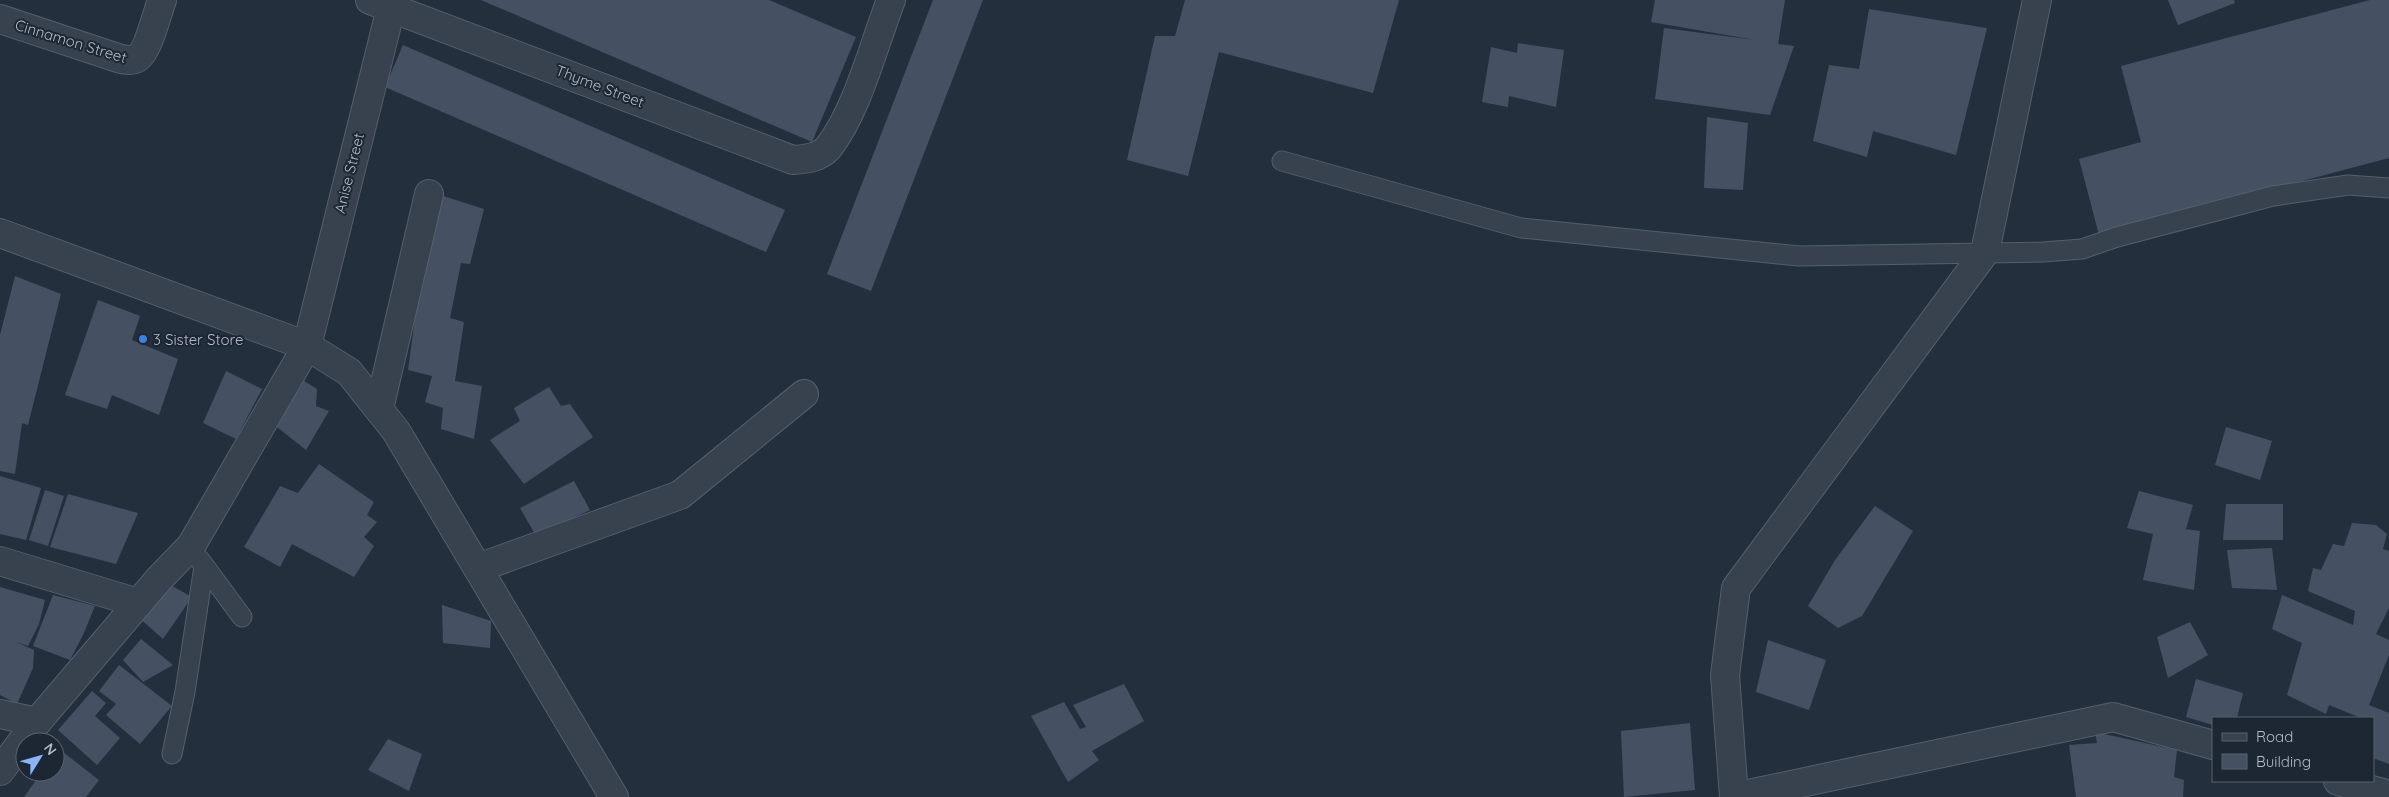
<svg xmlns="http://www.w3.org/2000/svg" width="2389" height="797" font-family="Quicksand,sans-serif">
<rect width="100%" height="100%" fill="#242f3e"/>
<g fill="#455162">
<polygon points="481,0 769,0 856,37 812,142"/>
<polygon points="933,0 983,0 871,291 827,274"/>
<polygon points="1185,0 1399,0 1373,93 1219,52 1188,176 1127,160 1155,36 1175,36"/>
<polygon points="1655,0 1785,0 1778,44 1794,46 1770,115 1655,99 1664,28 1755,40 1651,22"/>
<polygon points="2168,0 2234,0 2235,3 2178,25"/>
<polygon points="2370,0 2389,0 2389,158 2099,235 2079,159 2141,142 2121,66"/>
<polygon points="1869,9 1987,28 1956,155 1873,131 1867,157 1813,141 1829,65 1859,69"/>
<polygon points="1518,43 1564,50 1556,107 1509,96 1508,107 1482,102 1491,47 1517,53"/>
<polygon points="403,45 785,210 766,252 385,87"/>
<polygon points="1707,117 1748,123 1743,190 1704,188"/>
<polygon points="437,194 484,209 470,264 461,263 450,318 464,322 455,381 482,386 474,439 441,429 443,408 425,402 432,376 408,370 416,311"/>
<polygon points="15,276 61,294 28,425 22,423 15,474 0,471 0,335"/>
<polygon points="98,300 140,316 132,340 178,359 159,415 112,395 107,409 65,395"/>
<polygon points="226,371 262,389 236,439 203,423"/>
<polygon points="296,376 317,389 316,406 329,411 306,450 272,423"/>
<polygon points="549,387 561,406 570,404 593,437 524,484 490,440 520,421 514,408"/>
<polygon points="2226,427 2272,441 2260,480 2215,465"/>
<polygon points="319,464 374,502 367,515 377,522 364,537 374,546 354,577 292,544 280,567 244,547 280,486 298,493"/>
<polygon points="0,476 41,488 26,540 0,534"/>
<polygon points="574,481 590,510 536,536 520,508"/>
<polygon points="45,490 64,496 48,546 29,540"/>
<polygon points="2139,491 2193,505 2186,529 2200,531 2194,590 2143,580 2153,534 2127,528"/>
<polygon points="68,494 138,513 116,564 50,547"/>
<polygon points="2226,504 2283,504 2283,540 2223,540"/>
<polygon points="1875,506 1913,531 1862,616 1838,628 1808,606 1835,560"/>
<polygon points="2352,523 2376,525 2387,534 2383,549 2389,551 2389,608 2376,634 2389,640 2389,655 2369,705 2389,713 2389,764 2373,758 2373,718 2361,718 2329,705 2326,714 2287,695 2302,643 2272,629 2282,595 2353,625 2355,611 2308,591 2313,568 2321,570 2333,544 2344,546"/>
<polygon points="2272,548 2277,590 2232,588 2227,550"/>
<polygon points="167,583 192,597 163,639 137,616"/>
<polygon points="0,587 45,600 39,624 28,646 16,642 34,650 33,668 17,704 0,695"/>
<polygon points="53,595 95,606 83,635 70,660 33,646"/>
<polygon points="442,605 491,621 490,648 443,643"/>
<polygon points="2190,622 2208,655 2168,678 2157,637"/>
<polygon points="141,639 173,665 143,682 123,660"/>
<polygon points="1768,640 1826,660 1809,710 1756,692"/>
<polygon points="119,665 172,706 140,744 106,715 116,704 99,691"/>
<polygon points="2196,679 2243,693 2237,718 2213,718 2213,725 2186,717"/>
<polygon points="1124,684 1144,721 1092,751 1099,760 1068,782 1031,716 1064,702 1080,729 1086,727 1073,705"/>
<polygon points="92,691 106,703 95,716 120,738 97,765 58,730"/>
<polygon points="1690,723 1695,790 1624,797 1621,731"/>
<polygon points="2095,732 2177,750 2174,777 2184,780 2183,797 2076,797 2069,745 2097,743"/>
<polygon points="388,739 422,754 409,791 368,770"/>
<polygon points="59,749 99,780 86,797 24,797 42,772 55,772 55,754"/>
</g>
<g fill="none" stroke-linecap="round" stroke-linejoin="round">
<defs>
<g id="service">
<polyline points="1282,161 1521,228 1799,256 2043,252 2082,249 2117,237 2273,196 2348,185 2389,188"/>
<polyline points="200,560 242,617"/>
<polyline points="172,754 185,692 204,566"/>
</g>
<g id="minor">
<path d="M370,0l423,160c13,-1 26,-2 35,-12 29,-36 46,-104 63,-148"/>
<path d="M0,19l121,40c6,1 11,2 16,-1 11,-6 20,-45 25,-58"/>
<polyline points="0,233 307,346 349,372 396,431 614,797"/>
<polyline points="379,409 429,194"/>
<polyline points="0,561 138,603"/>
<polyline points="478,568 680,495 804,394"/>
<polyline points="0,714 37,722"/>
<polyline points="0,771 37,722 159,579 191,546 307,346 393,0"/>
<polyline points="2338,781 2383,793"/>
<polyline points="1734,797 2113,717 2213,745"/>
</g>
<polyline id="tertiary" points="1734,797 1725,675 1736,588 1985,252 2037,0"/>
</defs>
<use href="#service" stroke="#565f6c" stroke-width="21"/>
<use href="#minor" stroke="#565f6c" stroke-width="30"/>
<use href="#tertiary" stroke="#565f6c" stroke-width="30"/>
<use href="#service" stroke="#38414e" stroke-width="19"/>
<use href="#minor" stroke="#38414e" stroke-width="28"/>
<use href="#tertiary" stroke="#38414e" stroke-width="28"/>
</g>
<circle fill="#3f7fe0" stroke="#1d2633" stroke-width="2" cx="143" cy="339" r="5"/>
<g text-anchor="middle" dominant-baseline="central" stroke-width="4" stroke-linejoin="round" paint-order="stroke">
<g font-size="15" fill="#b4bcc9" stroke="#1d2633">
<text transform="translate(71 41) rotate(17)">Cinnamon Street</text>
<text transform="translate(600 86) rotate(21)">Thyme Street</text>
<text transform="translate(349 173) rotate(-76)">Anise Street</text>
</g>
<g font-size="15" fill="#b4bcc9" stroke="#1d2633" text-anchor="start">
<text x="153" y="339">3 Sister Store</text>
</g>
</g>
<rect x="2212" y="717" width="162" height="65" fill="#1d2633" stroke="#59626f"/>
<rect x="2222" y="733" width="25" height="8" fill="#38414e" stroke="#59626f"/>
<text x="2256" y="742" font-size="15" fill="#b4bcc9">Road</text>
<rect x="2222" y="754" width="25" height="15" fill="#455162" stroke="#59626f"/>
<text x="2256" y="767" font-size="15" fill="#b4bcc9">Building</text>
<g transform="translate(40 757) rotate(53)"><circle r="24" fill="#1d2633" stroke="#59626f"/>
<path d="M0-4L9 19L0 12L-9 19Z" fill="#8ab4f8"/>
<text y="-8" font-size="14" font-weight="bold" text-anchor="middle" fill="#b4bcc9">N</text>
</g>
</svg>
